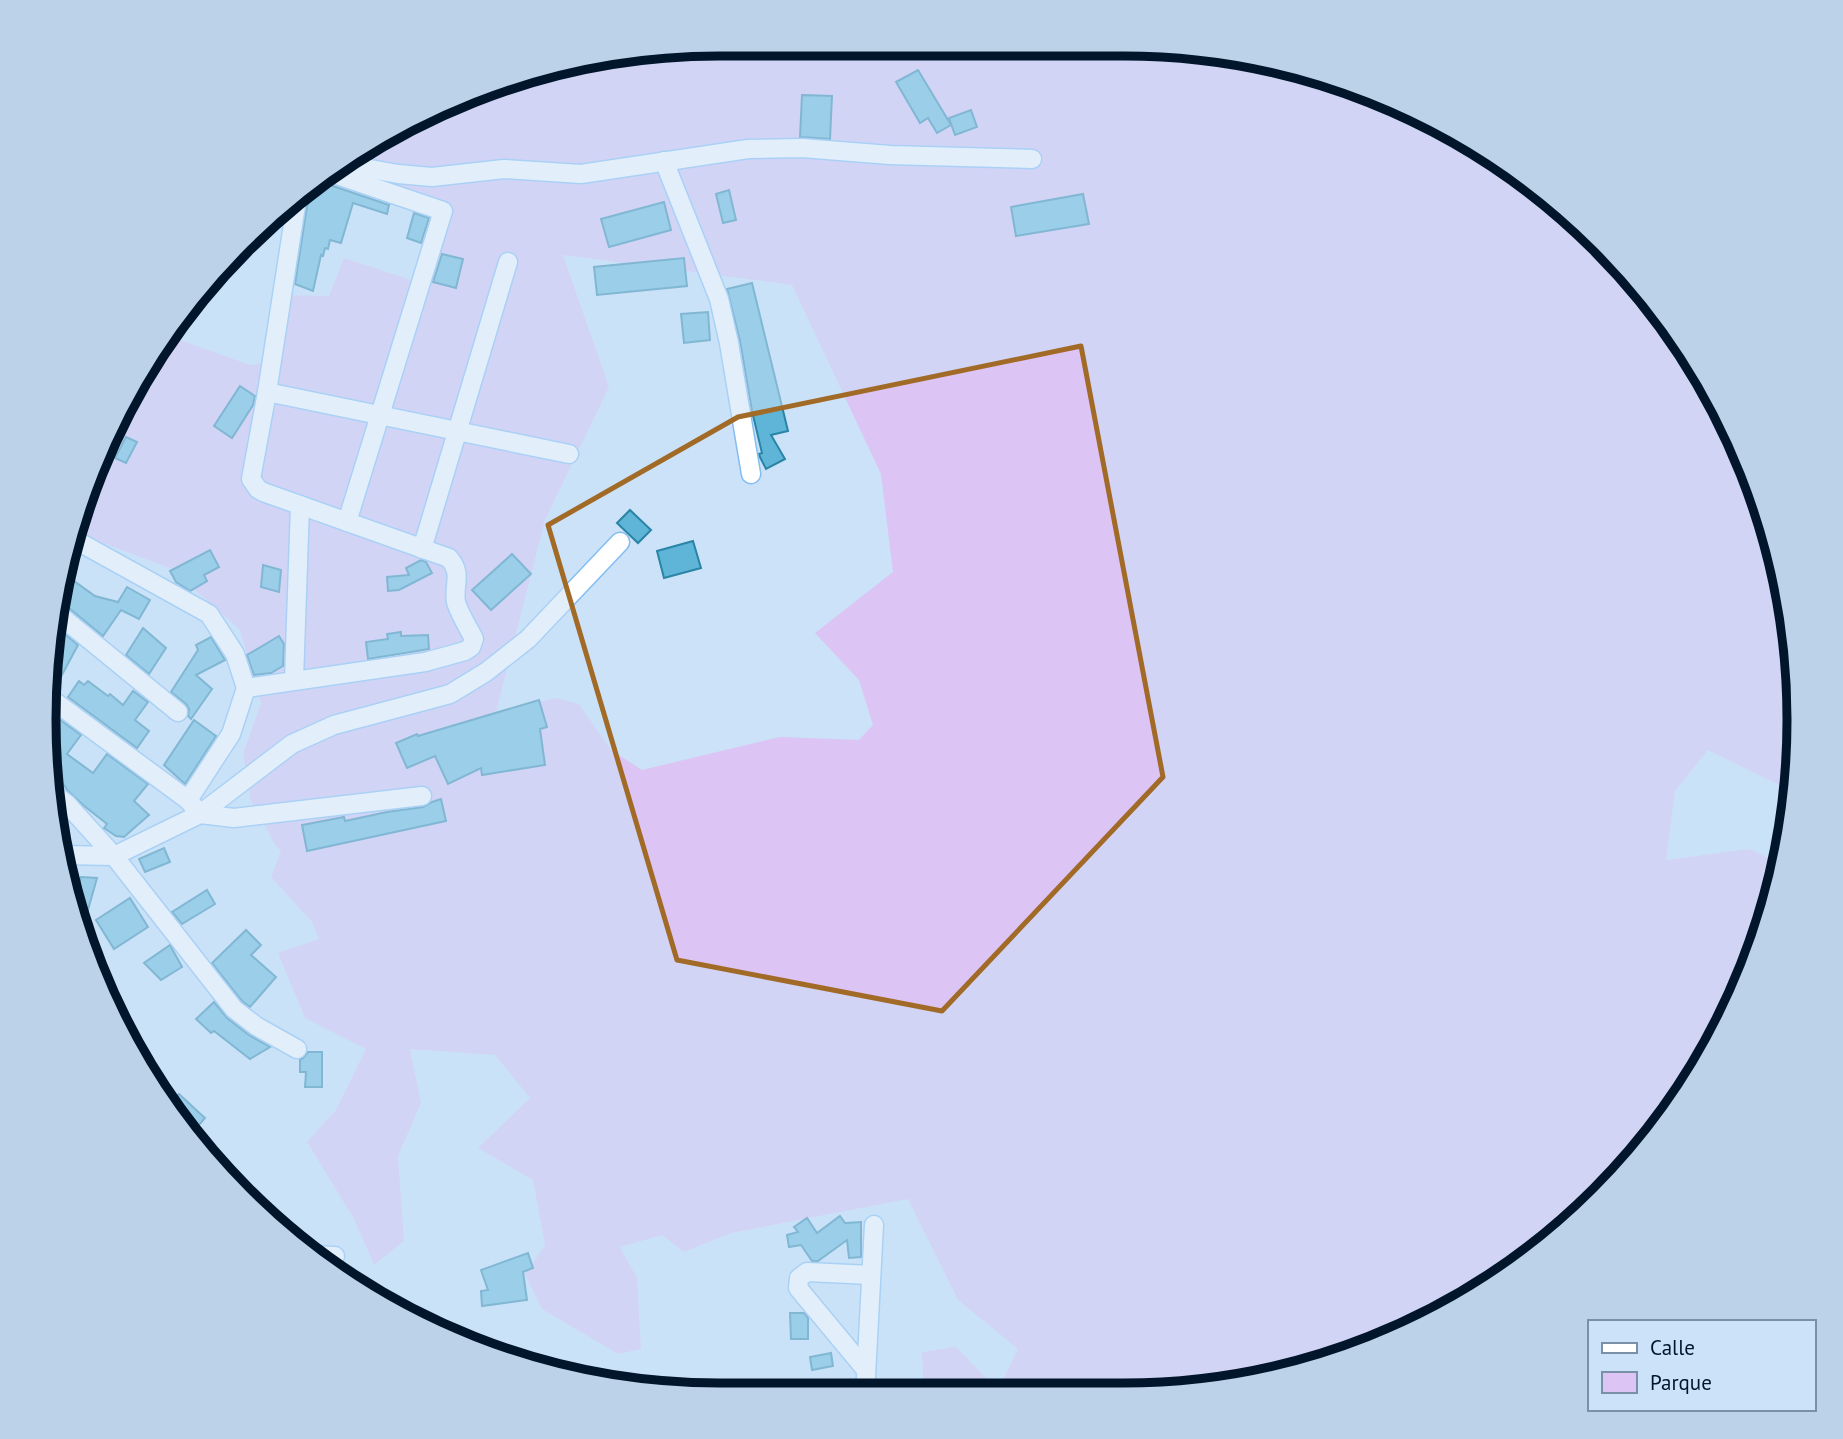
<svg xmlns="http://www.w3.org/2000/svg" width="1843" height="1439" font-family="'PT Sans',sans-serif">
<rect width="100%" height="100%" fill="#cbe2f8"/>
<path fill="#dcc4f4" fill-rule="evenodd" d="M720,44l447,1 174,35 194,104 97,90 77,107 54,121 30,129 5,132 -4,25 -15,-3 -71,-35 -33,41 -9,69 83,-11 32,15 -5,30 -46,124 -70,113 -91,96 -107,78 -122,55 -172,34 -244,1 -2,-43 34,-5 42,43 20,-41 -60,-49 -50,-101 -177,34 -47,19 -22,-17 -42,12 17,31 4,71 -23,5 -76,-45 -17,-34 20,-30 -12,-65 -55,-32 52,-50 -35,-43 -85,-6 11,54 -23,53 6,85 -30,24 -20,-46 -47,-77 29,-32 30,-61 -61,-31 -27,-65 41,-14 -7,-17 -41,-45 10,-26 -5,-5 -25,-45 -8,-47 18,-51 -21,-73 -70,-62 -97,-36 96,-196 81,29 21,-3 12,-67 46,1 15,-38 70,23 24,-65 -116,-36 59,-46 163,-67zM563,255l229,30 89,189 12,98 -78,61 44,47 14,45 -14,15 -79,-3 -138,33 -31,-20 -32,-46 -24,-6 -59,14 49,-192 64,-133z"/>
<g fill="#5fb5d8" stroke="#2984a6" stroke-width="2">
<polygon points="918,70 951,125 937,133 928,118 920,123 896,82"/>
<polygon points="802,95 832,96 830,139 800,137"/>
<polygon points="971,110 977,127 955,135 949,118"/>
<polygon points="322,180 327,184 389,205 387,214 353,203 341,243 330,240 328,249 325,248 323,256 321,255 313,291 295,284 307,206 314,194 307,191"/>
<polygon points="729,190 736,220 723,223 716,194"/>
<polygon points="1083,194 1089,224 1016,236 1011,207"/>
<polygon points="664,202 671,230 609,247 601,219"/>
<polygon points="414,213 429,218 421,243 407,238"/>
<polygon points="442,254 463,259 456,288 433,282"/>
<polygon points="684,258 687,286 597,295 594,267"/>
<polygon points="752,283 788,431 771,435 785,459 766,469 760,457 759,454 762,453 752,411 740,341 727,289"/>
<polygon points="708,312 710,340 684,343 681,314"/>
<polygon points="240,386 255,396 253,405 232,438 214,426"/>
<polygon points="126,437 137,442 126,463 115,458"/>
<polygon points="630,510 651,530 638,543 617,523"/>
<polygon points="693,541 701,568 664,578 657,551"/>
<polygon points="210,550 219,567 204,575 207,581 190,591 176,582 170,571"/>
<polygon points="512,554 531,574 491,610 472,590"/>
<polygon points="421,560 426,562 432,573 399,590 388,591 387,577 409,575 406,568"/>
<polygon points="263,565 281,570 279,592 261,587"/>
<polygon points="63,573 95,596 118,602 127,587 150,600 139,619 121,610 103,636 65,605 59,603"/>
<polygon points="56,627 78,645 62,675 51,665"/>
<polygon points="143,628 166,648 149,674 126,655"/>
<polygon points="401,632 401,636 428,635 429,649 368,659 366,642 388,639 387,634"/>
<polygon points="279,636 284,644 283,666 271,673 254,675 247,655"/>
<polygon points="211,637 225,660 196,675 212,689 191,719 188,716 189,709 186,704 171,692 198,650 196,645"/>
<polygon points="79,681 84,685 88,681 108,696 110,694 123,705 133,691 148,702 135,720 149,731 137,748 68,697"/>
<polygon points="539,700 547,727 540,729 545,765 482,775 481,768 448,784 435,756 407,768 396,743 417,734 418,736"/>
<polygon points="45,709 81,735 67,754 93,773 107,754 148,784 134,801 149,815 124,837 116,836 104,828 107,824 83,805 68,791 57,775 51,772 44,720"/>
<polygon points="194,720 216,736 185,784 164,765"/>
<polygon points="441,799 446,821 307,851 302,825 344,817 345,821 387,812 423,807 432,802"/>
<polygon points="164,848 170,862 145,872 139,859"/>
<polygon points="81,877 97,878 86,917 76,917 72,907"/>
<polygon points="207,890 215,904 182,924 172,912"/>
<polygon points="130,898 148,927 114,949 96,920"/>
<polygon points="246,930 261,945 251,955 276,977 250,1007 242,1001 212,963"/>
<polygon points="170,945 182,967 161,980 144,963"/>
<polygon points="214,1002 227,1018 249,1035 270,1047 250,1059 214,1031 211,1033 196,1019"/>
<polygon points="308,1052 322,1052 322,1087 305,1087 306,1072 300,1072 300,1060 303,1058"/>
<polygon points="179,1094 205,1118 192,1133 170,1104"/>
<polygon points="840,1216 845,1223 861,1222 861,1257 849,1258 847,1240 818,1261 812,1261 801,1245 789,1247 787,1235 798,1232 794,1227 807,1218 817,1233"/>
<polygon points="528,1253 533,1268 523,1272 527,1300 482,1306 481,1291 488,1290 481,1270"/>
<polygon points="790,1313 804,1313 808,1318 808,1339 791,1339"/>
<polygon points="831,1353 833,1366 812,1370 810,1357"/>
</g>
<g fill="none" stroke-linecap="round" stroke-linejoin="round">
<defs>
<g id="minor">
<polyline points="664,161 719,299 729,343 751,474"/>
<polyline points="345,163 354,166 398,174 432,177 504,169 581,174 748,149 802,148 890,155 1032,159"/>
<polyline points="331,173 443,211 347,522"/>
<polyline points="267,392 569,454"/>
<polyline points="70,537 209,614 235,654 246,688 231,734 188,800"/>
<polyline points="422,549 508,262"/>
<polyline points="58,614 178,712"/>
<polyline points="294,680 300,505"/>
<path d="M246,688l179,-26 40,-11 6,-4 3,-8c-5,-10 -15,-26 -18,-37 -3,-17 7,-28 -7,-44l-186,-66 -5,-3 -7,-10 16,-87 30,-193"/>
<polyline points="47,696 188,800 195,808"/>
<polyline points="53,793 67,804 114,856 234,1009 256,1026 297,1049"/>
<polyline points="200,814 234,818 422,796"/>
<polyline points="62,855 114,856 200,814 292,744 334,725 450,694 486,672 528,639 620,542"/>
<polyline points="312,1255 335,1256"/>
<polyline points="866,1370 798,1288 799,1278 807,1272 871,1275"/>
<polyline points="865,1395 874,1225"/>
</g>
</defs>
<use href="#minor" stroke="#83bdf2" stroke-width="21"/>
<use href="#minor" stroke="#fff" stroke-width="18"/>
</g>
<path d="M0 0H1843V1439H0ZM1081,346l82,431 -221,234 -265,-51 -129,-435 190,-108z" fill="#cbe2f8" fill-opacity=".55" fill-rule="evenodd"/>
<path fill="none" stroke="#a26a27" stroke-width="5" stroke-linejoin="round" d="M1081,346l82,431 -221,234 -265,-51 -129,-435 190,-108z"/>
<path d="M0 0H1843V1439H0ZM719 56H1124A663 663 0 0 1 1787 719V720A663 663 0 0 1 1124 1383H719A663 663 0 0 1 56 720V719A663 663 0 0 1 719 56Z" fill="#bbd2e8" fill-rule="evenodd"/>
<path fill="none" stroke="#01162a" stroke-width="9" d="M719 56H1124A663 663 0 0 1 1787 719V720A663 663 0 0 1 1124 1383H719A663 663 0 0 1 56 720V719A663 663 0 0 1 719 56Z"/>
<rect x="1588" y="1320" width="228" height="91" fill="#cbe2f8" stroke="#7a90a6" stroke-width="2"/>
<rect x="1602" y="1343" width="35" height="10" fill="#ffffff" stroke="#7a90a6" stroke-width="2"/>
<text x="1650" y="1355" font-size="21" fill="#01162a">Calle</text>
<rect x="1602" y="1372" width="35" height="21" fill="#dcc4f4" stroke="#7a90a6" stroke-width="2"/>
<text x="1650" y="1390" font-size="21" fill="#01162a">Parque</text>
</svg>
